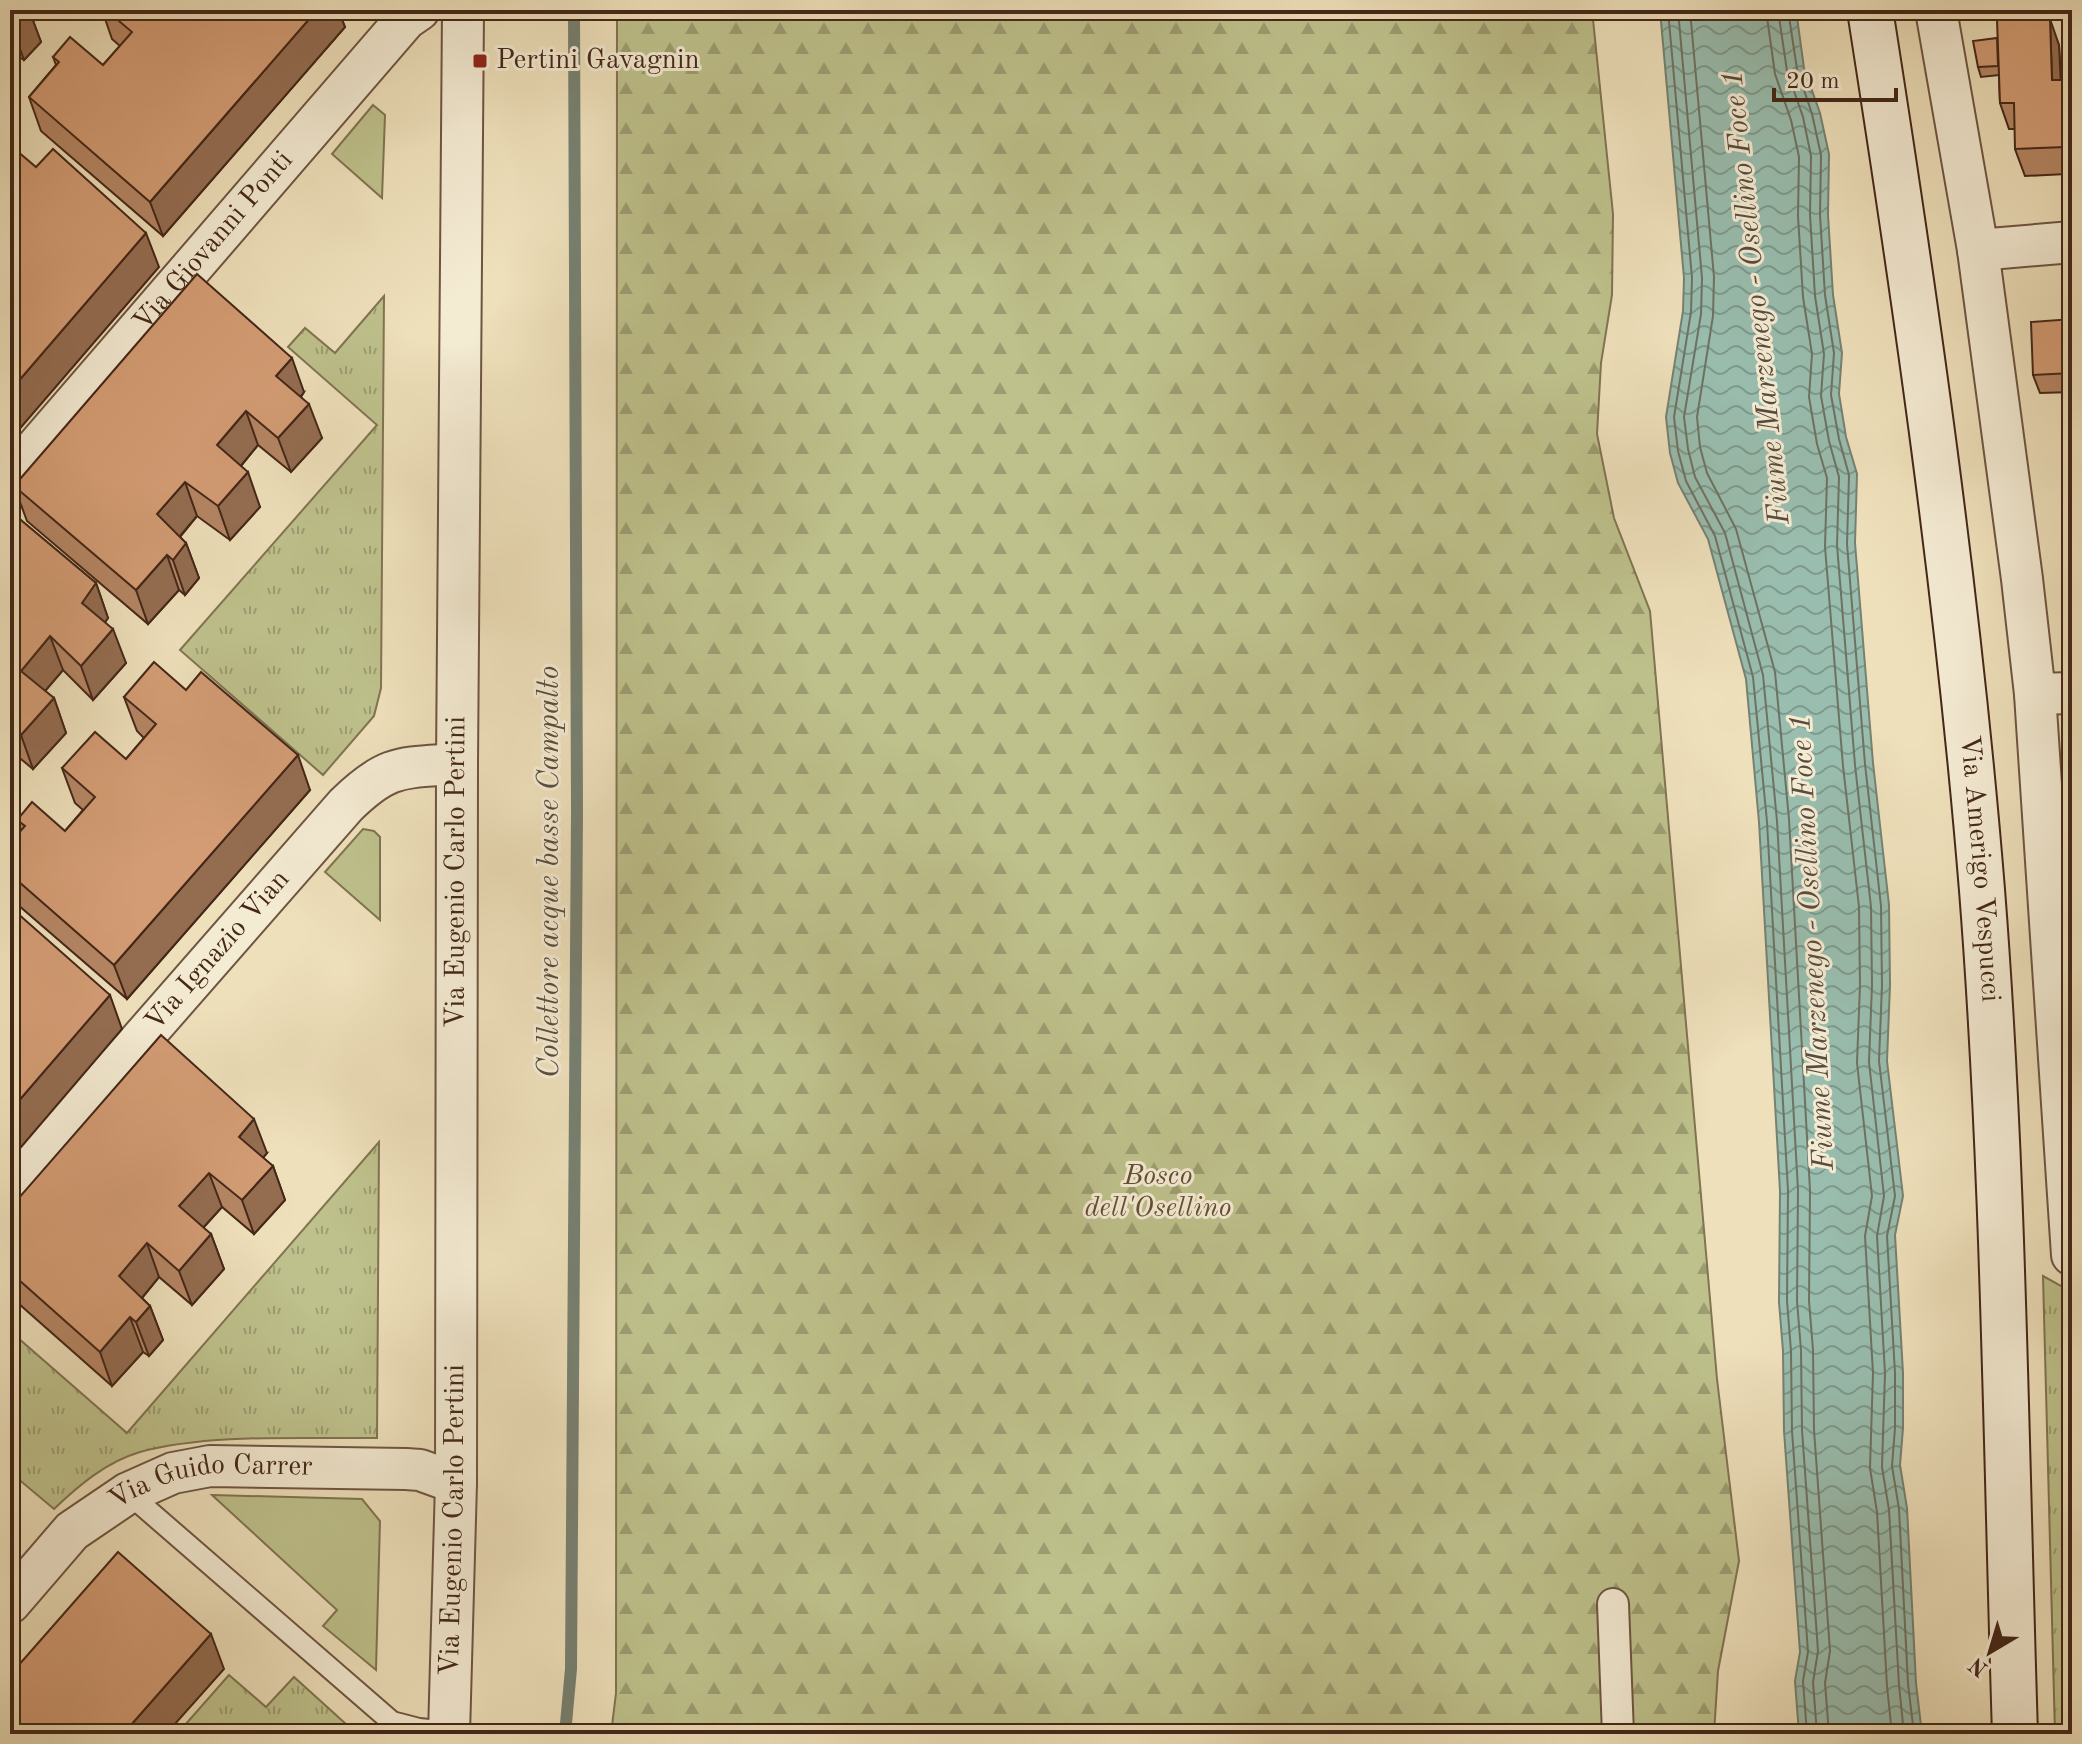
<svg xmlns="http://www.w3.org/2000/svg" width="2082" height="1744" font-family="'Old Standard TT',serif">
<defs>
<pattern id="forest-firs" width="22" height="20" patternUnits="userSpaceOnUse" patternTransform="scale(2)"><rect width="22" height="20" fill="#bec18c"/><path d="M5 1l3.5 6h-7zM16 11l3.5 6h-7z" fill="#9c9d71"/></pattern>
<pattern id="park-tufts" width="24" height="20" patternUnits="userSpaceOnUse" patternTransform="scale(2)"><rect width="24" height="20" fill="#bec18c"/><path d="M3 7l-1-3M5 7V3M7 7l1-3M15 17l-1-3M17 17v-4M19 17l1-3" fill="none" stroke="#9c9d71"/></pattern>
<pattern id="water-waves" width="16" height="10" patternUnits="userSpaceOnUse" patternTransform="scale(2)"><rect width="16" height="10" fill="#99bdae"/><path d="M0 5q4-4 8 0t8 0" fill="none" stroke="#7e9a8d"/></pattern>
</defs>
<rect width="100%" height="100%" fill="#eee0bb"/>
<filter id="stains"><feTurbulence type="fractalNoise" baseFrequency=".0025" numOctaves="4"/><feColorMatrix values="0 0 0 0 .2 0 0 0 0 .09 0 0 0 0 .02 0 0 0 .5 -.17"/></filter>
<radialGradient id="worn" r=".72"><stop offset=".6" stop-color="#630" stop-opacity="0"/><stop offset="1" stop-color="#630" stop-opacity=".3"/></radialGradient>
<g fill="#bec18c" stroke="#817452" stroke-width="2">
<polygon points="373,105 385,115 382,198 332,154"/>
<polygon points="363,829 374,831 380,837 380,920 325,872"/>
<polygon points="212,1495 362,1499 380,1521 376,1670 323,1626 337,1610"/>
</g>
<polygon fill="url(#forest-firs)" stroke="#817452" stroke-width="2" points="617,10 1592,10 1613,214 1612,295 1601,363 1597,434 1614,518 1650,611 1717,1379 1739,1561 1718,1671 1714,1734 611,1734 616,1693"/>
<g fill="url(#park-tufts)" stroke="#817452" stroke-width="2">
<polygon points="384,296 381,688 374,716 323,775 180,650 377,425 288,347 305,328 335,353"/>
<path d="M379,1142l-2,296c-73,1 -168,-5 -237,14 -34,10 -62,34 -86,57l-44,-37v-141l117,102z"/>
<polygon points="2043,1276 2072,1292 2072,1734 2055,1734"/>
<polygon points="229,1675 266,1707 294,1677 357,1734 177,1734"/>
</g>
<polygon fill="url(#water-waves)" stroke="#778172" stroke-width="2" points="1660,10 1796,10 1804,68 1820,113 1829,154 1828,215 1833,295 1842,353 1839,394 1846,437 1857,474 1855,543 1873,763 1889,905 1890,985 1887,1061 1903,1196 1895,1235 1903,1373 1903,1428 1900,1465 1907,1508 1916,1683 1922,1734 1799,1734 1795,1681 1800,1652 1784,1431 1783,1351 1779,1302 1780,1191 1759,822 1746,679 1708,539 1678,483 1670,453 1666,417 1683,311 1684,278"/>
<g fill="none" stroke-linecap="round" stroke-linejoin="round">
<g stroke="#6e7263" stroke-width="2">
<polyline points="1668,10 1692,278 1691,312 1674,417 1678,451 1686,481 1715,536 1753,677 1767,822 1788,1191 1787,1301 1791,1351 1792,1431 1808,1652 1803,1681 1807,1734"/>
<polyline points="1678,10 1702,278 1701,314 1684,417 1688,449 1695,477 1725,533 1763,675 1777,821 1798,1190 1797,1301 1801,1350 1802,1430 1818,1651 1813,1682 1817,1734"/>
<polyline points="1690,10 1714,277 1713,316 1697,417 1700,447 1707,473 1736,529 1775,672 1789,819 1810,1190 1809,1301 1813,1350 1814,1430 1830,1651 1825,1683 1829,1734"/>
<polyline points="1766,10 1775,74 1791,120 1799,157 1798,216 1803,297 1812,354 1809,397 1817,444 1827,478 1825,547 1843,766 1859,907 1860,985 1857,1063 1872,1196 1865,1236 1873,1373 1870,1468 1877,1512 1887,1686 1892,1734"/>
<polyline points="1778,10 1787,71 1803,117 1811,156 1810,215 1815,296 1824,354 1821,396 1829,441 1839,477 1837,545 1855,765 1871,907 1872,985 1869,1062 1884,1196 1877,1236 1885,1373 1882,1467 1889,1510 1899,1685 1904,1734"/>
<polyline points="1788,10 1797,69 1812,114 1821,155 1820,215 1825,295 1834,353 1831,395 1839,439 1849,475 1847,544 1865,764 1881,906 1882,985 1879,1061 1895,1196 1887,1236 1895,1373 1895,1428 1892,1466 1899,1509 1908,1684 1914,1734"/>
</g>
<polyline stroke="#778172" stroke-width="12" points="565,1734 571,1669 577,812 574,10"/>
<defs>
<polyline id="service" points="128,1493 392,1722 419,1729 449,1732"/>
<polyline id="pedestrian" points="1613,1604 1618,1734"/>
<g id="minor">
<polyline points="1936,10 1978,250 2022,579 2035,694 2072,1255"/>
<polyline points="1978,250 2072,242"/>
<path id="s1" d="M10,478l396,-459 13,-9"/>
<polyline points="2035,694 2072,693"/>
<path id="s2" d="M10,1189l336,-384c42,-41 55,-37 111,-41"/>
<path id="s3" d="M10,1603l62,-72 56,-38 45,-20 37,-7 196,3 14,1 36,13"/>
<path id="s4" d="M449,1734l7,-251 1,-719 6,-754"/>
</g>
<g id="secondary">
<path id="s5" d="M1870,10c46,293 88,585 112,880 22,281 24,563 33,844"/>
</g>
</defs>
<use href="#service" stroke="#6e5541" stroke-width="24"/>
<use href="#pedestrian" stroke="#6e5541" stroke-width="34"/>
<use href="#minor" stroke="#6e5541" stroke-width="44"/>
<use href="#secondary" stroke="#442718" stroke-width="48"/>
<use href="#service" stroke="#f4ebd3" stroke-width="20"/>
<use href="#pedestrian" stroke="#f4ebd3" stroke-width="30"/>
<use href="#minor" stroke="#f4ebd3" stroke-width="40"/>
<use href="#secondary" stroke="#f4ebd3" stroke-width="44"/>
</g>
<g fill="#b58664" stroke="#442718" stroke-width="2">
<polygon points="10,10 29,10 41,42 24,60 19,57 10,67"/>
<polygon points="102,10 338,10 345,27 163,236 41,131 29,97 56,65 53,57 103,65 120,46 112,39"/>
<polygon points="2059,45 2061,80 2065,80 2072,98 2072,192 2066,174 2025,176 2015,149 2015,129 2009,129 2000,103 1999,75 1981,77 1978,67"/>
<polygon points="2072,319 2072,392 2040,393 2033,375"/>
<polygon points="304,392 301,397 322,438 291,472 258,445 241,466 260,507 230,540 197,516 180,537 186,543 199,578 185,595 179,590 148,624 27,521 14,486"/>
<polygon points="10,511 96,583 108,618 105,622 126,663 93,700 63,670 45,691 54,698 66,733 33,769 10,750"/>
<polygon points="186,690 310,790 127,999 10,898 10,843 21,830 17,820 65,831 83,810 75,803 62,768 126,759 144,738 137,731 124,697"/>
<polygon points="267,1153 263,1158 273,1166 285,1200 254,1234 222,1207 203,1228 211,1234 224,1269 192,1305 159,1277 142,1298 150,1306 163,1340 149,1356 143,1352 112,1386 10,1296 10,1208"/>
</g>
<g fill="#946d51" stroke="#442718" stroke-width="2">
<polygon points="26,10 29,10 41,42 24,60 12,26"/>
<polygon points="317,10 338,10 345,27 163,236 150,202"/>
<polygon points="2050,19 2059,45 2062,107 2052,80"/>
<polygon points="10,33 19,57 10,67"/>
<polygon points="2065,80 2072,98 2072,134 2066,119"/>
<polygon points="146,233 159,267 10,440 10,391"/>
<polygon points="292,358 304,392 289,411 276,376"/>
<polygon points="309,404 322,438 291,472 278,438"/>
<polygon points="246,411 258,445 229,480 217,445"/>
<polygon points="248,472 260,507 230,540 218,506"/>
<polygon points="185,482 197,516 169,549 157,514"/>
<polygon points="186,543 199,578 185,595 173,560"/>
<polygon points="167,555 179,590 148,624 136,590"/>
<polygon points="96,583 108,618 94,637 82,603"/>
<polygon points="113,629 126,663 93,700 81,666"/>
<polygon points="50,636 63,670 33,705 21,671"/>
<polygon points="54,698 66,733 33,769 21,735"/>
<polygon points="298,755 310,790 127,999 114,965"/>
<polygon points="110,995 122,1029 10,1160 10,1111"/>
<polygon points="254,1119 267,1153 251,1172 239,1137"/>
<polygon points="273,1166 285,1200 254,1234 242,1200"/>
<polygon points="209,1173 222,1207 191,1241 179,1206"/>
<polygon points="211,1234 224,1269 192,1305 179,1271"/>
<polygon points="147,1243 159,1277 132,1310 119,1276"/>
<polygon points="150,1306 163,1340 149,1356 136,1322"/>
<polygon points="130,1317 143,1352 112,1386 100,1352"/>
<polygon points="10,1483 16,1498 10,1505"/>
<polygon points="211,1634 224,1669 166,1734 123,1734"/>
</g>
<g fill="#d39c74" stroke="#442718" stroke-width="2">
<polygon points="10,10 26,10 12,26 10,25"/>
<polygon points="106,10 317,10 150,202 29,97 59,62 53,57 70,37 103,65 132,32"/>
<polygon points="2050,19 2052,80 2065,80 2066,119 2072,119 2072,176 2066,176 2065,147 2015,149 2014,103 2000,103 1997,20"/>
<polygon points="1997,38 1998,66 1978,67 1973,41"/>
<polygon points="10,145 36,167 53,149 146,233 10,391"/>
<polygon points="197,274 292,358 276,376 309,404 278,438 246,411 217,445 248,472 218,506 185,482 157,514 186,543 173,560 167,555 136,590 14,486"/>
<polygon points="2072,319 2072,373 2033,375 2031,322"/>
<polygon points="10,511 96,583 82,603 113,629 81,666 50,636 21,671 54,698 21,735 10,726"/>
<polygon points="154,662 186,690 201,672 298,755 114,965 10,874 10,843 25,826 17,820 32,802 65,831 95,797 62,768 95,732 126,759 156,724 124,697"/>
<polygon points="16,912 110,995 10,1111 10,918"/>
<polygon points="161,1035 254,1119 239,1137 273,1166 242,1200 209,1173 179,1206 211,1234 179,1271 147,1243 119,1276 150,1306 136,1322 130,1317 100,1352 10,1272 10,1208"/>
<polygon points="118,1552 211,1634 123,1734 10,1734 10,1675"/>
</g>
<rect fill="#8f2418" stroke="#f4ebd3" stroke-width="3" x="472" y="53" width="16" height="16" rx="4"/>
<g text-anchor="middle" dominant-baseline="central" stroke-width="6" stroke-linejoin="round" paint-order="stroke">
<g font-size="28" fill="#442718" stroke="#f4ebd3" text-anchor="start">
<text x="496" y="61">Pertini Gavagnin</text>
</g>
<g font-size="28" fill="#442718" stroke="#f4ebd3">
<text stroke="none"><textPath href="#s1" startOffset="312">Via Giovanni Ponti</textPath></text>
<text stroke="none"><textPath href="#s5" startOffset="866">Via Amerigo Vespucci</textPath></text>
<text stroke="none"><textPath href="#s4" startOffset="862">Via Eugenio Carlo Pertini</textPath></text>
<text stroke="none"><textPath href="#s2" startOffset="316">Via Ignazio Vian</textPath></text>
<text stroke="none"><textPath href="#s3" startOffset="248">Via Guido Carrer</textPath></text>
<text stroke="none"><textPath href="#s4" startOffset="214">Via Eugenio Carlo Pertini</textPath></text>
</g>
<g font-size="28" font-style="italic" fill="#624e35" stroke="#f4ebd3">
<text x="1158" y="1177">Bosco<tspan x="1158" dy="32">dell'Osellino</tspan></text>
</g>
<g font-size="30" font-style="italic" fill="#594c3e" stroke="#f4ebd3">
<text transform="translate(1757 297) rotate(-96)">Fiume Marzenego - Osellino Foce 1</text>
<text transform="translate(550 872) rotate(-90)">Collettore acque basse Campalto</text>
<text transform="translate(1813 942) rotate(-93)">Fiume Marzenego - Osellino Foce 1</text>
</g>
</g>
<rect width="2082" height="1744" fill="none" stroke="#eee0bb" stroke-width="40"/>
<rect x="12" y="12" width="2058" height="1720" fill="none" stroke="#442718" stroke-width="4"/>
<rect x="20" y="20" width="2042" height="1704" fill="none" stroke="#442718" stroke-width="2"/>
<g transform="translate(1990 1652) rotate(218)" stroke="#f4ebd3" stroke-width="6" paint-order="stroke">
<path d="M0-6L14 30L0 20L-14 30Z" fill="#442718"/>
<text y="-12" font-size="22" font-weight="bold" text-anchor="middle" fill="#442718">N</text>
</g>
<path d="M1774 88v12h122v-12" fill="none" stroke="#442718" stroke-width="4"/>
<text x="1786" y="88" font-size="24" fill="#442718" stroke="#f4ebd3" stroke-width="6" paint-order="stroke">20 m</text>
<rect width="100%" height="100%" filter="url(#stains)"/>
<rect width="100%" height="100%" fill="url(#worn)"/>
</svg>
